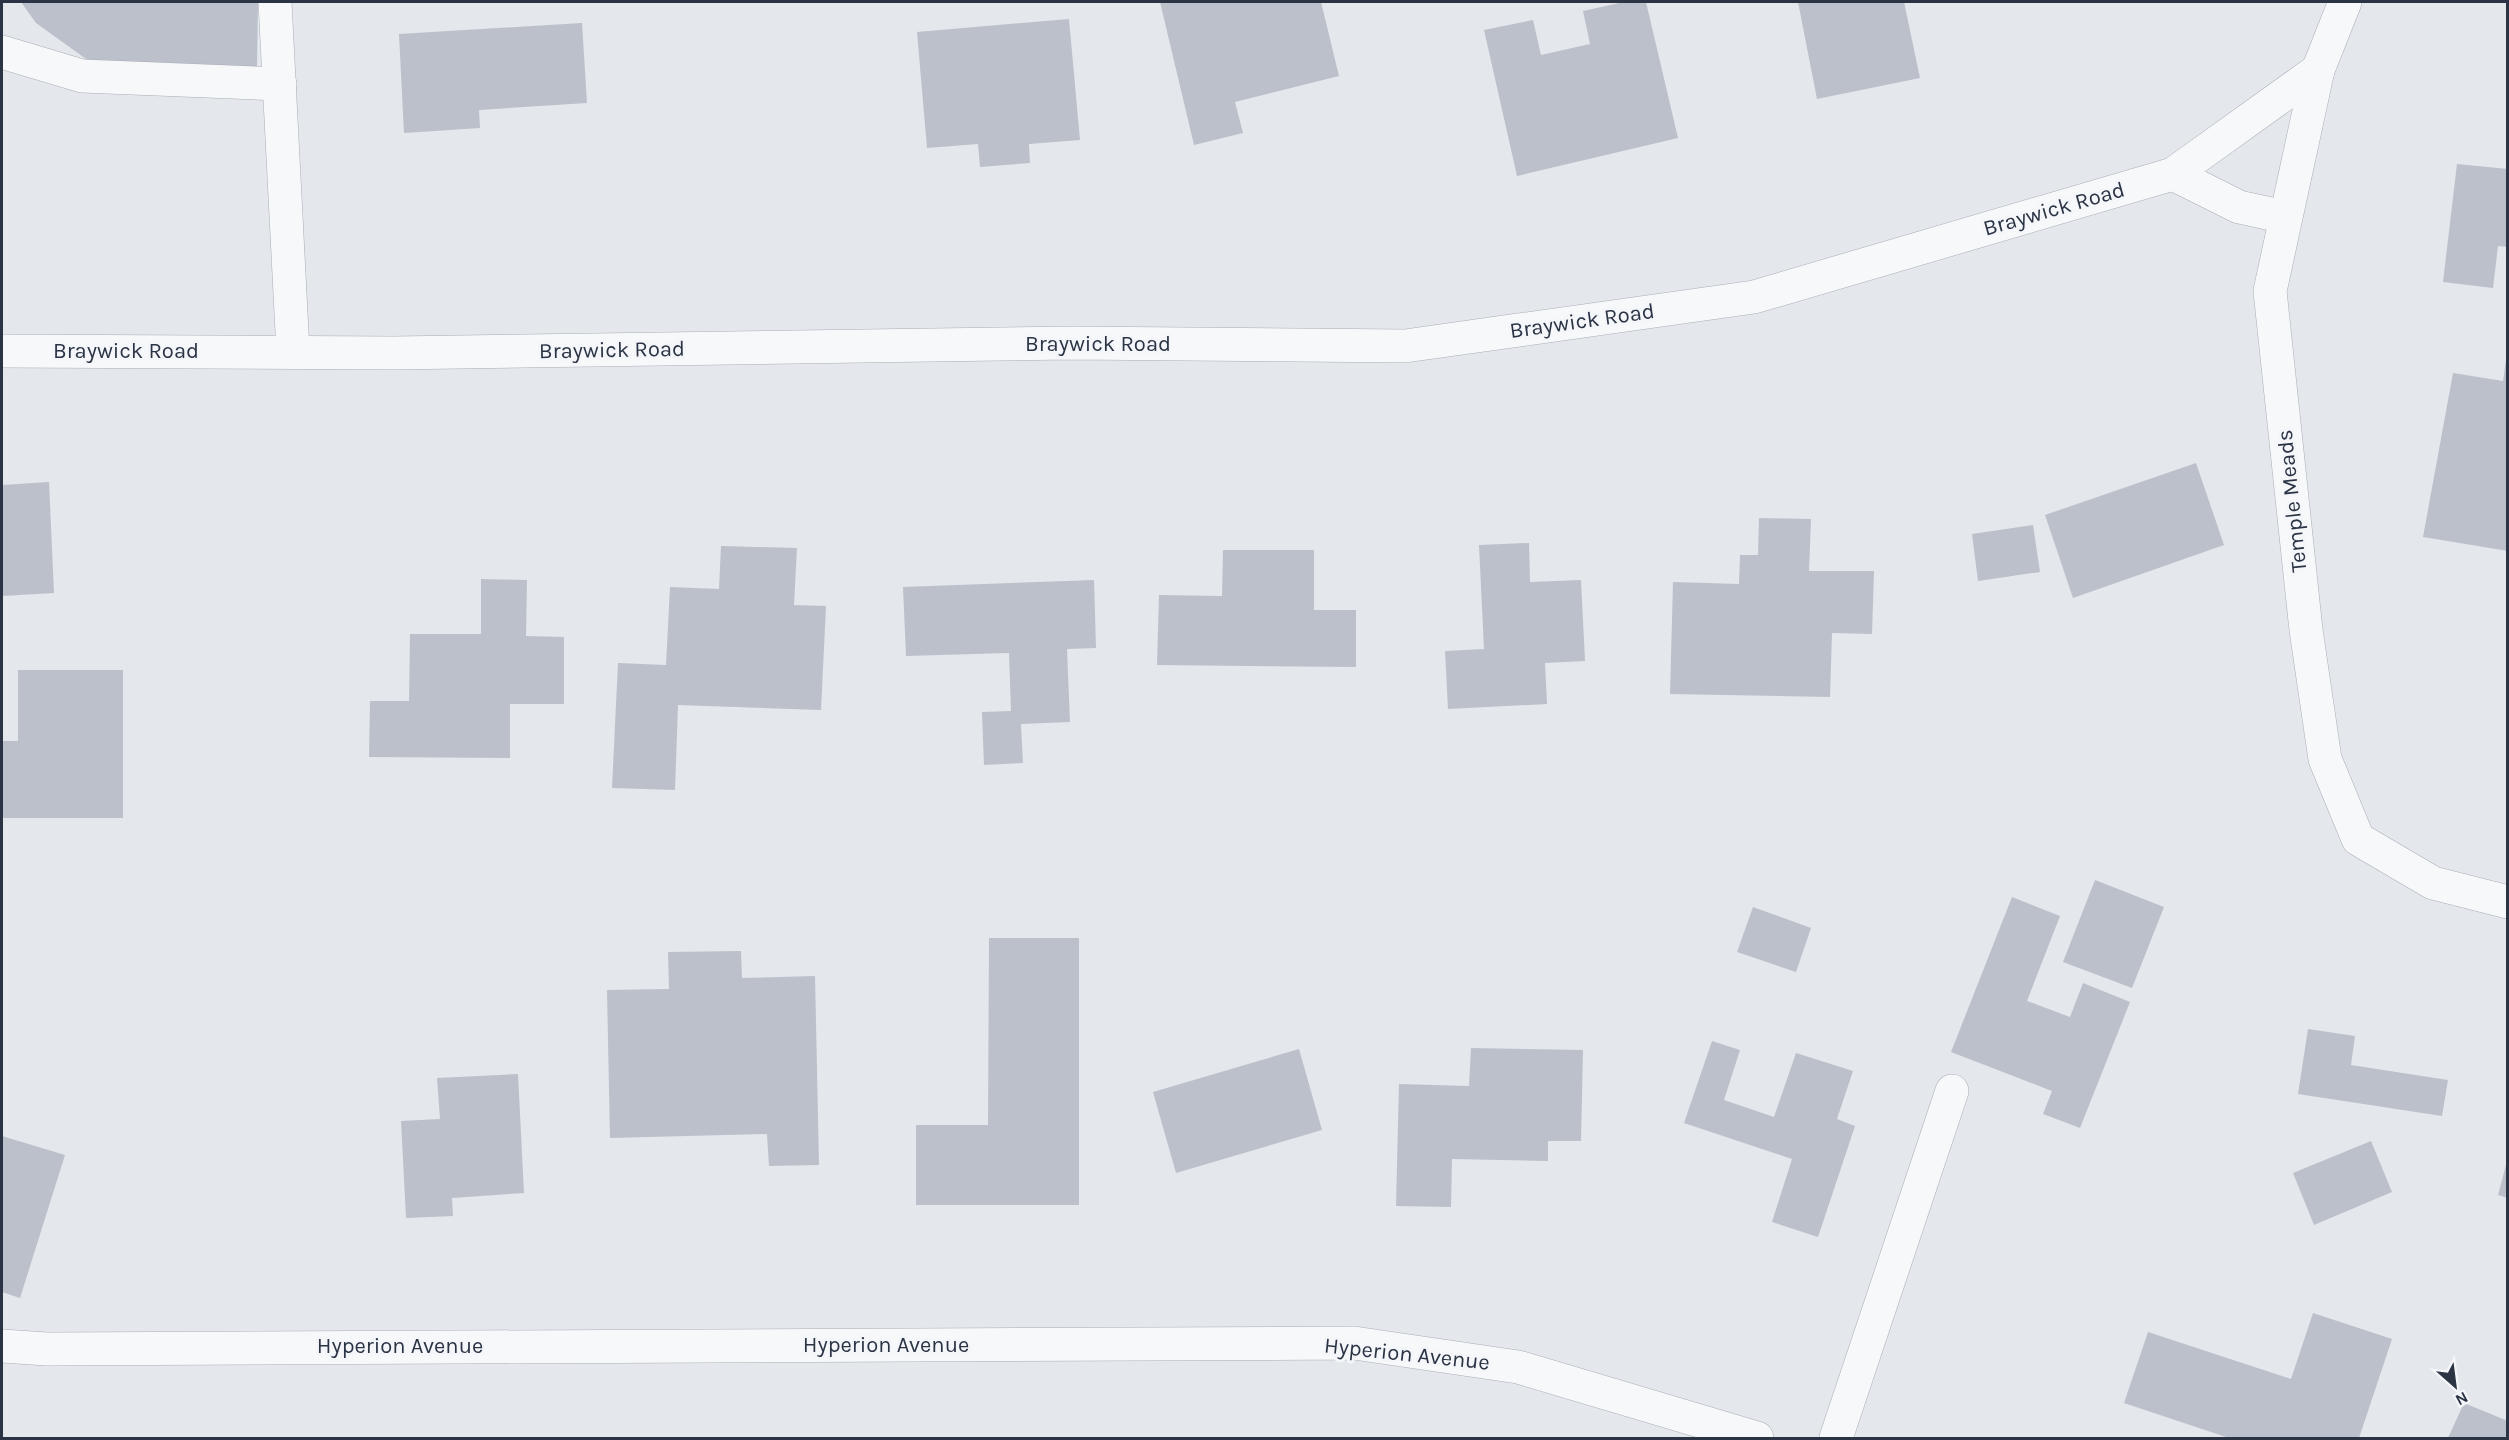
<svg xmlns="http://www.w3.org/2000/svg" width="2509" height="1440" font-family="Karla,sans-serif">
<rect width="100%" height="100%" fill="#e4e7ec"/>
<g fill="#bbc0ca">
<polygon points="21,2 258,2 257,66 107,74 36,23"/>
<polygon points="1160,2 1321,2 1339,76 1235,102 1243,133 1194,145"/>
<polygon points="1624,2 1646,2 1678,138 1517,176 1484,30 1533,20 1541,55 1590,44 1583,11"/>
<polygon points="1798,2 1904,2 1920,78 1817,99"/>
<polygon points="1069,19 1080,140 1029,144 1030,163 980,167 978,144 927,148 917,32"/>
<polygon points="582,23 587,103 479,110 480,128 404,133 399,34"/>
<polygon points="2457,164 2508,169 2508,247 2498,246 2493,288 2443,282"/>
<polygon points="2506,360 2508,551 2423,537 2453,373 2503,381"/>
<polygon points="2196,463 2224,545 2073,598 2045,515"/>
<polygon points="49,482 54,593 2,596 2,485"/>
<polygon points="1759,518 1811,519 1809,571 1874,571 1872,634 1832,633 1830,697 1670,694 1673,582 1739,584 1740,555 1758,555"/>
<polygon points="2033,525 2040,572 1978,581 1972,534"/>
<polygon points="1529,543 1530,582 1581,580 1585,661 1545,663 1547,704 1448,709 1445,651 1484,649 1479,545"/>
<polygon points="721,546 797,548 794,605 826,606 821,710 678,705 675,790 612,788 618,663 666,665 670,587 719,589"/>
<polygon points="1223,550 1314,550 1314,610 1356,610 1356,667 1157,665 1159,595 1222,596"/>
<polygon points="481,579 527,580 526,636 564,637 564,704 510,704 510,758 369,757 370,701 409,701 410,634 481,634"/>
<polygon points="1094,580 1096,648 1067,649 1070,722 1021,724 1023,763 984,765 982,712 1011,711 1009,653 906,656 903,587"/>
<polygon points="18,670 123,670 123,818 2,818 2,741 18,741"/>
<polygon points="2095,880 2164,907 2132,988 2063,962"/>
<polygon points="2012,897 2060,916 2027,1001 2070,1017 2083,983 2130,1002 2080,1128 2043,1114 2052,1091 1951,1052"/>
<polygon points="1753,907 1811,928 1796,972 1737,952"/>
<polygon points="989,938 1079,938 1079,1205 916,1205 916,1125 988,1125"/>
<polygon points="741,951 742,978 815,976 819,1165 769,1166 767,1134 610,1138 607,990 669,989 668,952"/>
<polygon points="2308,1029 2355,1036 2351,1065 2448,1080 2442,1116 2298,1094"/>
<polygon points="1712,1041 1740,1050 1724,1100 1774,1117 1796,1053 1853,1071 1837,1119 1855,1126 1818,1237 1772,1222 1792,1159 1684,1123"/>
<polygon points="1471,1048 1583,1050 1581,1141 1548,1141 1548,1161 1452,1159 1451,1207 1396,1206 1399,1084 1469,1086"/>
<polygon points="1299,1049 1322,1130 1176,1173 1153,1092"/>
<polygon points="518,1074 524,1193 452,1198 453,1216 406,1218 401,1121 440,1119 437,1078"/>
<polygon points="2,1136 65,1155 20,1298 2,1292"/>
<polygon points="2371,1141 2392,1192 2314,1225 2293,1173"/>
<polygon points="2507,1161 2508,1161 2508,1198 2498,1195"/>
<polygon points="2313,1313 2392,1339 2359,1438 2229,1438 2124,1403 2148,1332 2291,1379"/>
<polygon points="2464,1403 2508,1421 2508,1438 2448,1438"/>
</g>
<g fill="none" stroke-linecap="round" stroke-linejoin="round">
<defs>
<g id="minor">
<polyline points="275,2 293,352"/>
<polyline points="2345,2 2318,70 2270,291 2306,630 2325,759 2358,839 2433,883 2508,902"/>
<polyline points="2,52 82,76 280,84"/>
<polyline points="2173,174 2239,207 2285,217"/>
<polyline points="2,351 394,353 1073,343 1405,346 1754,297 2173,174 2318,70"/>
<polyline points="2,1346 47,1349 1354,1343 1518,1367 1757,1438"/>
<polyline points="1836,1438 1952,1091"/>
</g>
</defs>
<use href="#minor" stroke="#a9aeb7" stroke-width="34"/>
<use href="#minor" stroke="#f7f8fa" stroke-width="33"/>
</g>
<g text-anchor="middle" dominant-baseline="central" stroke-width="6" stroke-linejoin="round" paint-order="stroke">
<g font-size="22" fill="#2b3445" stroke="#f4f6f9">
<text transform="translate(2054 209) rotate(-16)">Braywick Road</text>
<text transform="translate(1582 321) rotate(-8)">Braywick Road</text>
<text x="1098" y="344">Braywick Road</text>
<text transform="translate(612 350) rotate(-1)">Braywick Road</text>
<text x="126" y="351">Braywick Road</text>
<text transform="translate(2292 501) rotate(-96)">Temple Meads</text>
<text x="886" y="1345">Hyperion Avenue</text>
<text x="400" y="1346">Hyperion Avenue</text>
<text transform="translate(1407 1354) rotate(6)">Hyperion Avenue</text>
</g>
</g>
<rect width="2509" height="1440" fill="none" stroke="#2b3445" stroke-width="6"/>
<g transform="translate(2455 1386) rotate(152)" stroke="#f4f6f9" stroke-width="4.5" paint-order="stroke">
<path d="M0-4.5L10 22L0 15L-10 22Z" fill="#2b3445"/>
<text y="-9" font-size="16" font-weight="bold" text-anchor="middle" fill="#2b3445">N</text>
</g>
</svg>
